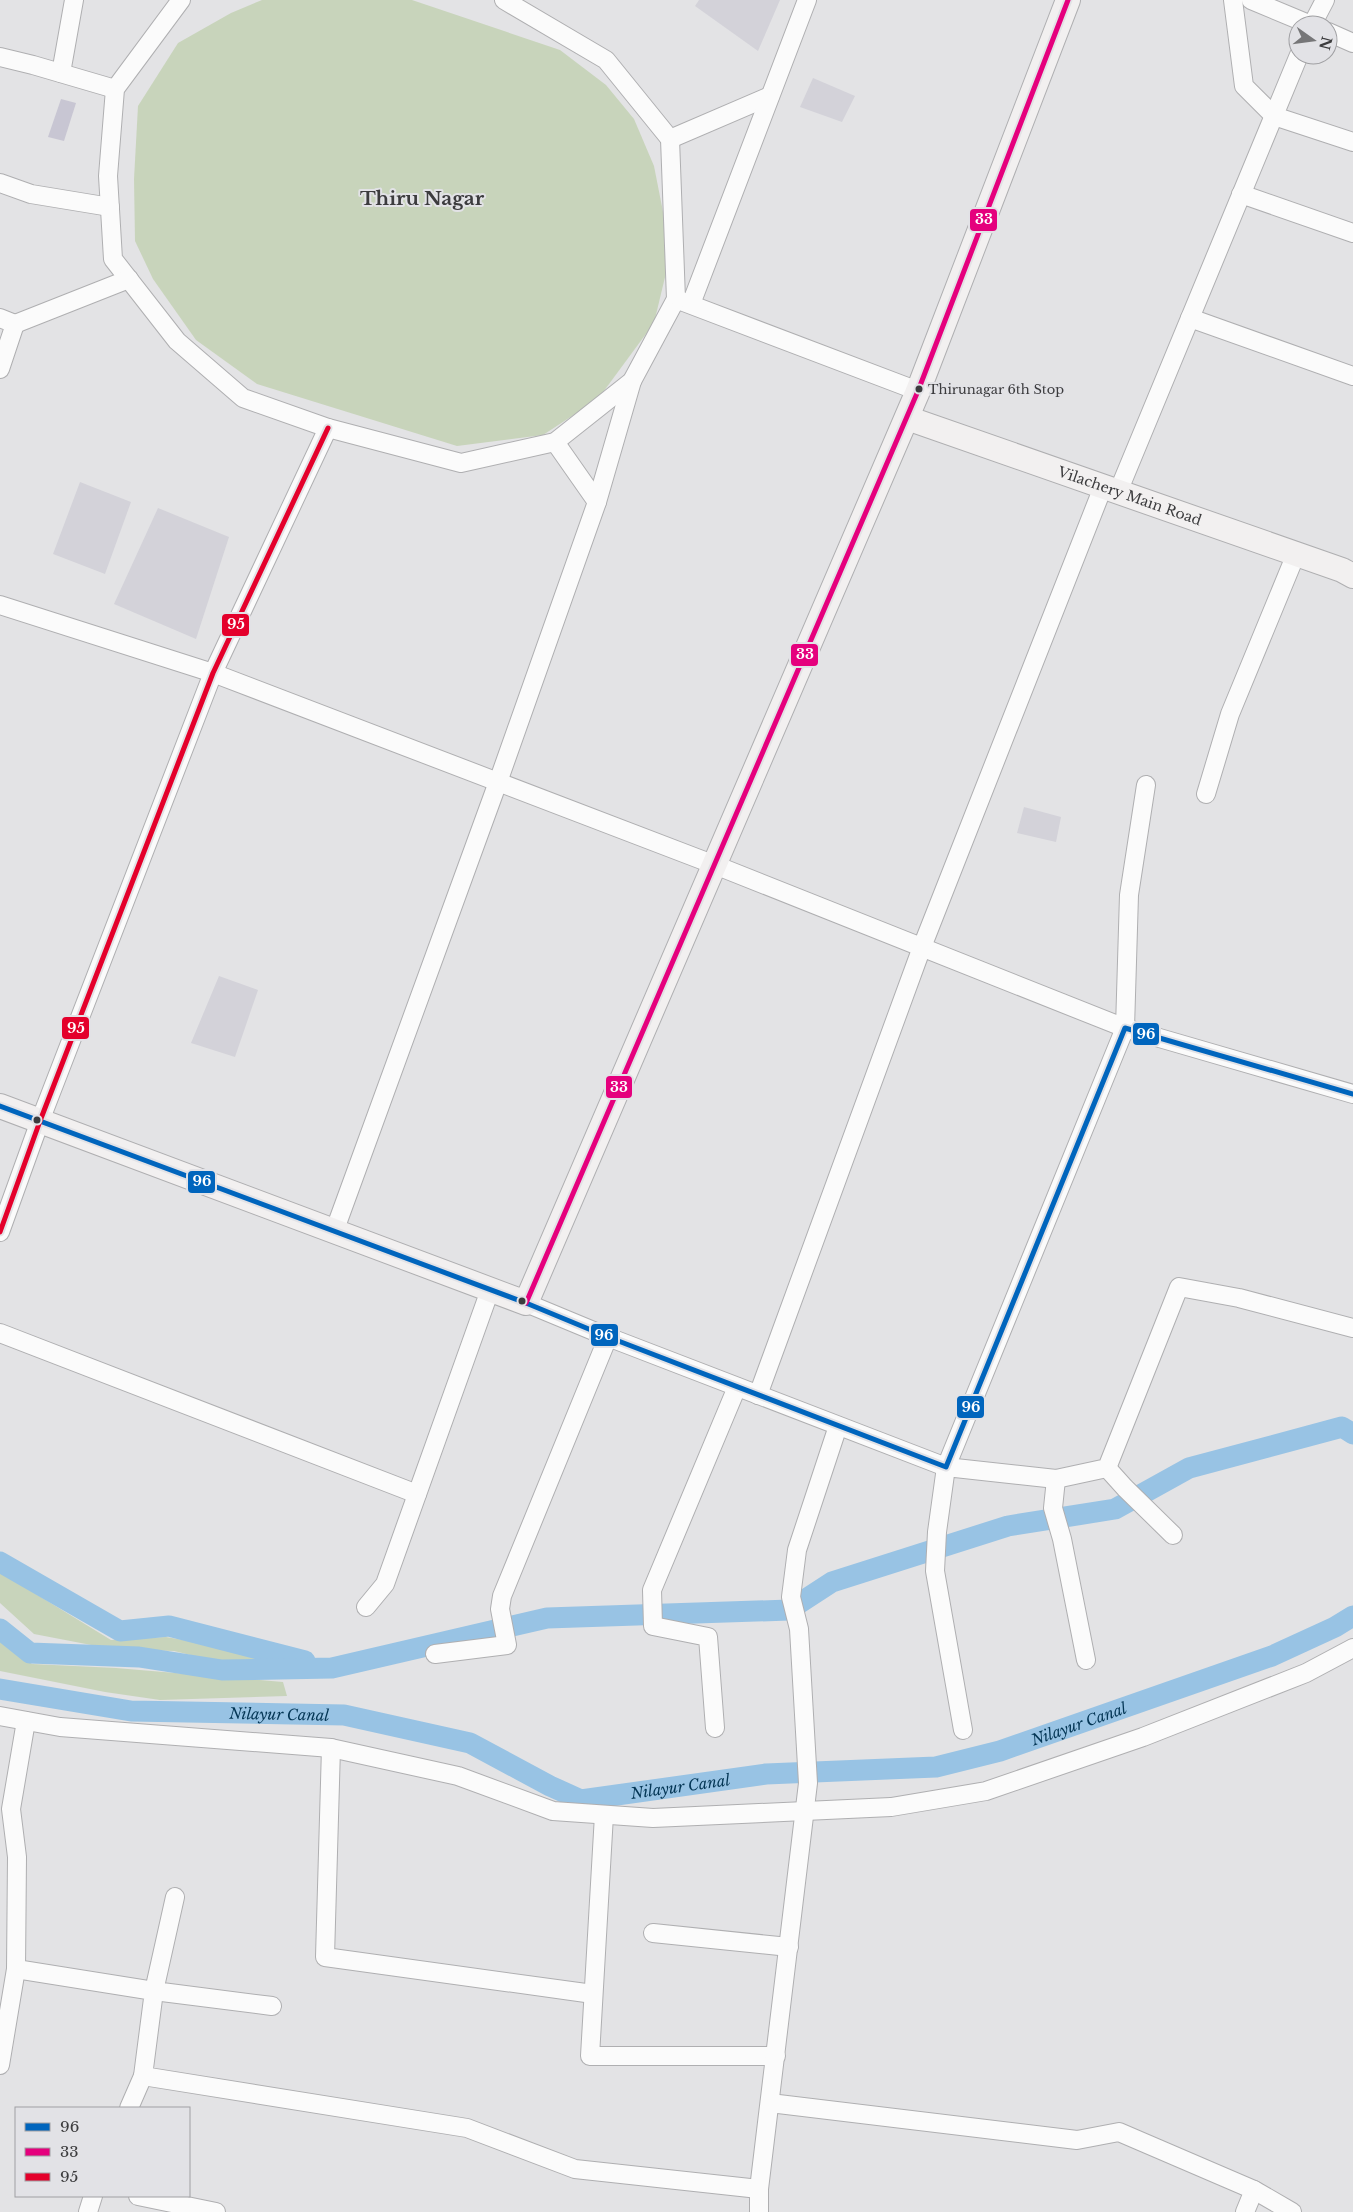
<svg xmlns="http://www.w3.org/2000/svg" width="1353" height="2212" font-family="'Libre Baskerville',serif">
<rect width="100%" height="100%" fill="#e3e3e5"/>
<g fill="#d3d2d9">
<polygon points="699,0 780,0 758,51 695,6"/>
<polygon points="813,78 855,96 842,122 800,107"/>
<polygon points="80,482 131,502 105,574 53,554"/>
<polygon points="158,508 229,537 196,639 114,604"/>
<polygon points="1024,807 1061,817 1056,842 1017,833"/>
<polygon points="219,976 258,990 235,1057 191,1043"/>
</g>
<g fill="#c8d4bb">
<polygon points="262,0 412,0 560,50 606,85 634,119 654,166 665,222 666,273 654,323 598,399 543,435 457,446 257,384 196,340 153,279 135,241 134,179 138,106 178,43 231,13"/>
<polygon points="0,1572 111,1640 166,1637 257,1653 265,1662 248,1665 220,1662 174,1651 112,1649 34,1634 0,1603"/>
<polygon points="0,1640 32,1664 116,1668 283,1682 287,1696 160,1700 105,1692 0,1671"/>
</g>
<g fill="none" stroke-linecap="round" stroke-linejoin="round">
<g stroke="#98c3e4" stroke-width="21">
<polyline points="0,1562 120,1631 169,1626 305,1661"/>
<polyline points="0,1629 30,1653 139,1657 222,1670 332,1668 547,1618 789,1610 832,1582 1008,1526 1115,1509 1189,1468 1342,1427 1353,1434"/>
<path id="s1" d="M0,1689l131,22 213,4 126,28 80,43 31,14 185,-26 170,-7 64,-16 272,-95 63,-29 18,-11"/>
</g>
</g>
<polygon fill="#c8c6d3" points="61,99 76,103 64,141 48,137"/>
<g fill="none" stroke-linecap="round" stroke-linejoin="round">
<defs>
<g id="street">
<polyline points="181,0 115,89 108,176 113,259 177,341 243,398 328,428 461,463 555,442 632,381 676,299 670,139 606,60 504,0"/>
<polyline points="1233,0 1244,86 1274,116 1353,142"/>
<polyline points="1251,0 1311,25"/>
<polyline points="1312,25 1325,0"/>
<polyline points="1328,32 1353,43"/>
<polyline points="0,57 33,65 115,89"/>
<polyline points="61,73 74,0"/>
<polyline points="670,139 770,96"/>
<polyline points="0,183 31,194 110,207"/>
<polyline points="1241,194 1353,233"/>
<polyline points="681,301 918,391"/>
<polyline points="691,304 807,0"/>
<polyline points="0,318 15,324 0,369"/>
<polyline points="1190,318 1353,376"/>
<polyline points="15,324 129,279"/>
<polyline points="1118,492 1299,55"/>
<polyline points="597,502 632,381"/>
<polyline points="0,605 213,673 715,865 1125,1028 1129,895 1146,785"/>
<polyline points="1206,794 1230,714 1296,554"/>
<polyline points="0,1232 40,1121 213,673 328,428"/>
<polyline points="334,1232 498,782 597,502 555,442"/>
<polyline points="526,1303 608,1337 946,1467 1125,1028 1353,1094"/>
<polyline points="0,1333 417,1494"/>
<polyline points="758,1395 922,947 1103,487"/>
<polyline points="1107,1468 1125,1488 1173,1535"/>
<polyline points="1056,1479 1053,1508 1062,1539 1086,1660"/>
<polyline points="366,1607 385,1584 490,1290"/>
<polyline points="435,1654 507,1645 500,1609 502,1596 608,1337"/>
<polyline points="0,1716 60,1727 331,1748 458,1776 553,1811 653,1818 891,1807 986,1791 1143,1737 1306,1673 1353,1648"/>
<polyline points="715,1728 708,1637 653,1626 652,1590 737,1387"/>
<polyline points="963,1730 935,1571 937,1532 946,1467 1056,1479 1107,1468 1179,1287 1239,1298 1353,1328"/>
<polyline points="331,1748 325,1957 593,1994"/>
<polyline points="604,1815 590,2056 776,2056"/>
<polyline points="175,1897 154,1991 272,2006"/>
<polyline points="653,1933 789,1947"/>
<polyline points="16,1969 154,1991 143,2076 467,2128 575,2169 759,2189 808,1783 799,1629 791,1597 797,1550 838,1426"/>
<polyline points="0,2065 16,1969 17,1857 11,1809 26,1721"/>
<polyline points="770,2103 1077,2140 1119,2132 1254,2190 1245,2212"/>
<polyline points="129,2108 143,2076"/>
<polyline points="1254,2190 1292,2212"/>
<polyline points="138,2196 216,2212"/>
<polyline points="88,2212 93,2196"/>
<polyline points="759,2212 759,2189"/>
</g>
<g id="secondary">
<path id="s2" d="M907,418l435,152 11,6"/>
<polyline points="0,1106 526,1303 918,391 1068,0"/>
</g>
</defs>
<use href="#street" stroke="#afafb1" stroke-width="20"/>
<use href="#secondary" stroke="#afafb1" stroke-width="26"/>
<use href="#street" stroke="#fbfbfb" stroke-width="18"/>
<use href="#secondary" stroke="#f2f0f0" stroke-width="24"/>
<defs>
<polyline id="bus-1" points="0,1106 526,1303 608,1337 946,1467 1125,1028 1353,1094"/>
<polyline id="bus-2" points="526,1303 918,391 1068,0"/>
<polyline id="bus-3" points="0,1232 40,1121 213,673 328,428"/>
</defs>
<use href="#bus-1" stroke="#e2e2e6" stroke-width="9"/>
<use href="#bus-2" stroke="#e2e2e6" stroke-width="9"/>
<use href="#bus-3" stroke="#e2e2e6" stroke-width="9"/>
<use href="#bus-1" stroke="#0065bd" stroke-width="5"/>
<use href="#bus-2" stroke="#e5007d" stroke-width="5"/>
<use href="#bus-3" stroke="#e4002b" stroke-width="5"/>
</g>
<g fill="#3c3c3e" stroke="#e2e2e6" stroke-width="2">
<circle cx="919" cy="389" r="4.5"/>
<circle cx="37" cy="1120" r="4.5"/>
<circle cx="522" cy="1301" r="4.5"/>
</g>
<g text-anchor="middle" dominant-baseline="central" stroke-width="4" stroke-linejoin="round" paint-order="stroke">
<g font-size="13" fill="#3c3c3e" stroke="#e2e2e6" text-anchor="start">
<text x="928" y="389">Thirunagar 6th Stop</text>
</g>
<g font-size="14" fill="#3c3c3e" stroke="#e2e2e6">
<text stroke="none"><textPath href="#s2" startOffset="236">Vilachery Main Road</textPath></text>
</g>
<g font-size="15" font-style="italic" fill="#043655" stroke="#e2e2e6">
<text stroke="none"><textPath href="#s1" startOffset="281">Nilayur Canal</textPath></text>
<text stroke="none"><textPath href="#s1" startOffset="1106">Nilayur Canal</textPath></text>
<text stroke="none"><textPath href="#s1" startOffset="700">Nilayur Canal</textPath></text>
</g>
<g font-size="19" font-weight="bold" fill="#3c3c3e" stroke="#e2e2e6">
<text x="422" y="198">Thiru Nagar</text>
</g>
</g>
<g stroke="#e2e2e6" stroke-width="2">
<rect x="969" y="208" width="29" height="24" rx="5" fill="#e5007d"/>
<rect x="221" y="613" width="29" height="24" rx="5" fill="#e4002b"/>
<rect x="790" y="643" width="29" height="24" rx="5" fill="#e5007d"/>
<rect x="61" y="1016" width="29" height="24" rx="5" fill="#e4002b"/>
<rect x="1132" y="1022" width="28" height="24" rx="5" fill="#0065bd"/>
<rect x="605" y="1075" width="28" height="24" rx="5" fill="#e5007d"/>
<rect x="187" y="1170" width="29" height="24" rx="5" fill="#0065bd"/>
<rect x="590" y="1323" width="29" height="24" rx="5" fill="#0065bd"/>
<rect x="956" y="1395" width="29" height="24" rx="5" fill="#0065bd"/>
</g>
<g font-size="14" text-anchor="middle" font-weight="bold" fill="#fff">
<text x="984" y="224">33</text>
<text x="236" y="629">95</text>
<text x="805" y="659">33</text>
<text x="76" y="1033">95</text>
<text x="1146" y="1039">96</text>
<text x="619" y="1092">33</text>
<text x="202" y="1186">96</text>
<text x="604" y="1340">96</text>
<text x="971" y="1412">96</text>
</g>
<rect x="15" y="2107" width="175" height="90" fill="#e2e2e6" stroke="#a0a0a3"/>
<rect x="25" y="2123" width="25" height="8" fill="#0065bd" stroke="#a0a0a3"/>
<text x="60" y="2132" font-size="15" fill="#3c3c3e">96</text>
<rect x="25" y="2148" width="25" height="8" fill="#e5007d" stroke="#a0a0a3"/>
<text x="60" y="2157" font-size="15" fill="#3c3c3e">33</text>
<rect x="25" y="2173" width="25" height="8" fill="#e4002b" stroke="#a0a0a3"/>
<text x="60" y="2182" font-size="15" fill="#3c3c3e">95</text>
<g transform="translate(1313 40) rotate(104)"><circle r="24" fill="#e2e2e6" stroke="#a0a0a3"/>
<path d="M0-4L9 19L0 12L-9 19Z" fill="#767678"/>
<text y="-8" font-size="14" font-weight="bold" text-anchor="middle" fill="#3c3c3e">N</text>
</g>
</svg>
